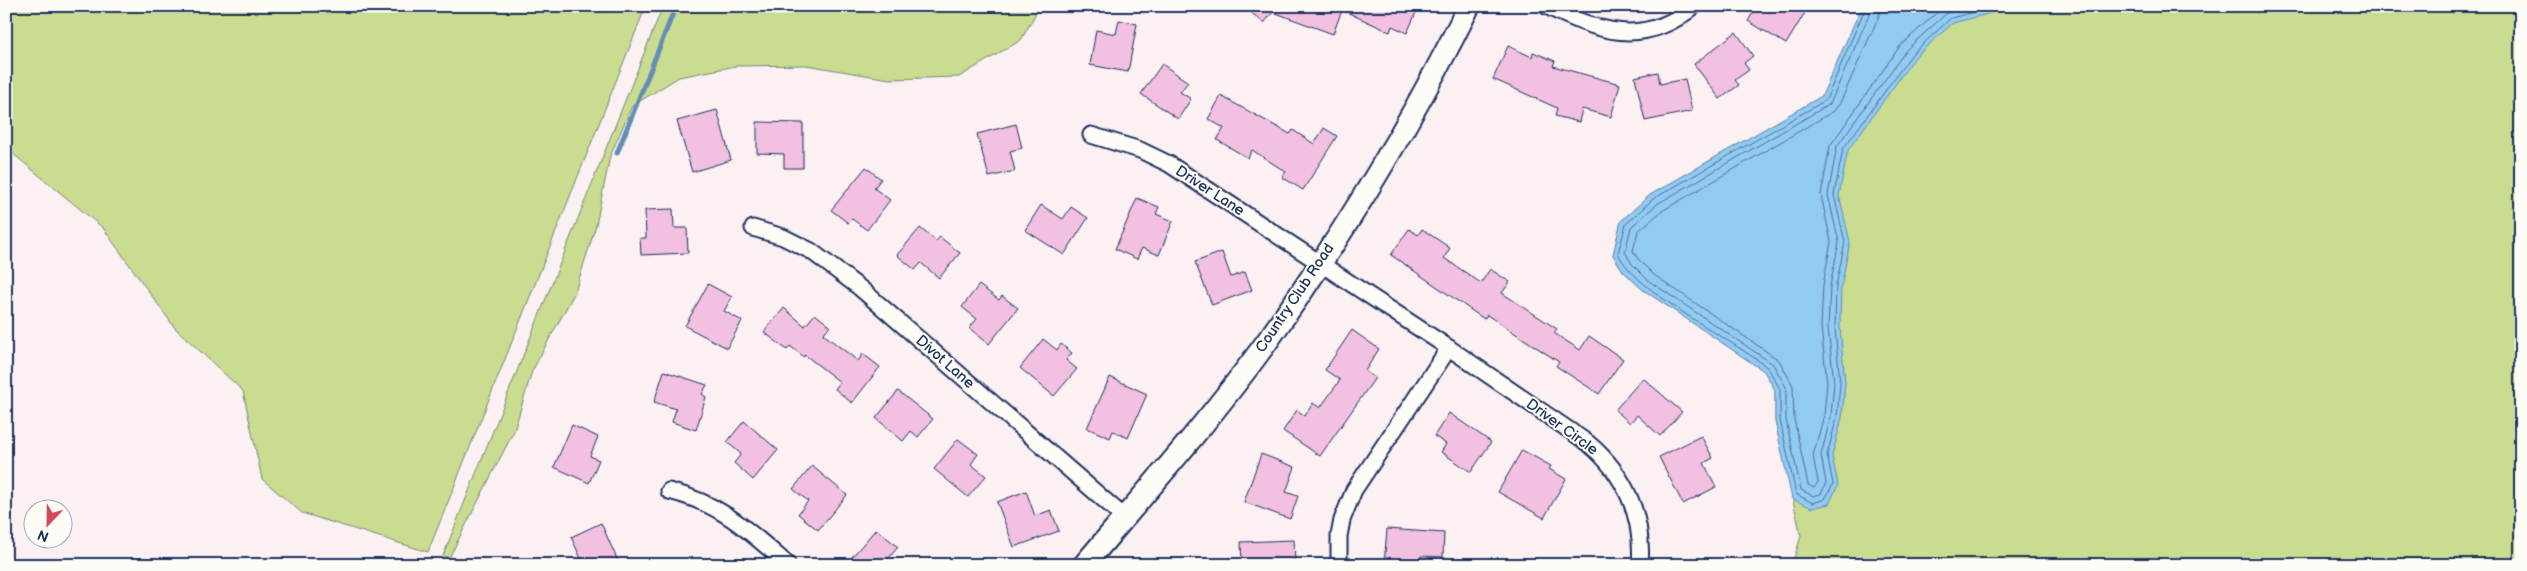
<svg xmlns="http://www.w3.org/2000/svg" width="2527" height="571" font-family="'Balsamiq Sans',sans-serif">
<rect width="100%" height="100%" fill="#fbf0f2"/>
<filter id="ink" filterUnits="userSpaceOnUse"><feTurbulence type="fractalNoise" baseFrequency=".02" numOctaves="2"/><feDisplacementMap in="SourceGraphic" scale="10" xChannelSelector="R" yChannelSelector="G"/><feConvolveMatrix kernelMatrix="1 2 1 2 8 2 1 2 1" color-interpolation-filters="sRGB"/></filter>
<g filter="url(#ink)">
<g fill="#cadc90" stroke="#728677">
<polygon points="6,6 646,6 428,552 302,513 262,479 243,391 175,328 103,228 6,148"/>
<polygon points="663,6 1040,6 1021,40 959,77 889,79 806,65 736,66 679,77 632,106 610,156 596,225 575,292 532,371 514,431 449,558 443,556"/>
<polygon points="1862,6 2521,6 2521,565 1792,565 1801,536 1775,421 1775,390 1764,371 1642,289 1623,271 1613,255 1621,221 1650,195 1822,96"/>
</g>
<polygon fill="#92cbf2" stroke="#628db7" points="1862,6 2018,6 1953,23 1915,57 1848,150 1839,195 1850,242 1841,287 1840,328 1845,382 1842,418 1832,456 1838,485 1829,504 1812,508 1792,499 1775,421 1775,390 1764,371 1642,289 1623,271 1613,255 1621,221 1650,195 1822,96"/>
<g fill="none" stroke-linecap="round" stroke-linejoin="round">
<g stroke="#4b6d99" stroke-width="1">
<path d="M1866,6l-40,94 -173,99 -27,25 -8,29c17,39 114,86 150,115l12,21v31l16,74 17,9 12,-4 8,-15 -6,-29 10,-38 3,-34 -5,-55 1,-42 9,-44 -11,-47 9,-46 69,-95 39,-36 47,-12"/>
<polyline points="1873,6 1830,104 1657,204 1631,227 1625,252 1632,264 1649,281 1773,364 1786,387 1786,420 1801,490 1813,496 1821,494 1826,483 1821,455 1831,416 1834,383 1828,328 1830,286 1839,242 1828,195 1837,146 1907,49 1947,13 1972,6"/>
<polyline points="1880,6 1879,16 1840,103 1834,111 1662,211 1638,231 1633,251 1638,259 1654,275 1779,360 1793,386 1794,419 1808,485 1814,488 1818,482 1813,456 1824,415 1827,383 1821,327 1823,285 1831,242 1821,195 1830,146 1900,46 1944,6"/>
</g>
<polyline stroke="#628db7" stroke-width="5" points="617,153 676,6"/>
</g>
<g fill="#f2c0e0" stroke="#1b2f5e">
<polygon points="1243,6 1419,6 1407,33 1392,26 1390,32 1342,10 1333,34 1273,12 1264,23"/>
<polygon points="1757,6 1809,6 1786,44 1748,21"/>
<polygon points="1119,20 1137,24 1128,72 1090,65 1096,30 1116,34"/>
<polygon points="1736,32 1753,56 1744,63 1749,70 1735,80 1739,85 1720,99 1694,64"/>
<polygon points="1508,46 1532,57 1533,52 1555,61 1553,66 1620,84 1611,117 1582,109 1579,122 1555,116 1557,108 1493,79"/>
<polygon points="1162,64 1188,82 1180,92 1191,99 1178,119 1141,94"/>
<polygon points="1658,72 1660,84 1685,79 1692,111 1645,121 1635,77"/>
<polygon points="1221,96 1290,134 1293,130 1314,144 1324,128 1337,136 1303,190 1282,177 1286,172 1252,150 1248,158 1217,140 1224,128 1208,119"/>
<polygon points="717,110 731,160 692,172 677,121"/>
<polygon points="757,122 803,123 803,168 784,168 784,154 757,153"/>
<polygon points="1016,124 1022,148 1010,151 1015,171 989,177 977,134"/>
<polygon points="866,167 881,179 874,188 890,200 867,230 852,219 848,223 831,210"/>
<polygon points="1137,198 1159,207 1156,214 1173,221 1159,255 1142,248 1137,259 1115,249"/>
<polygon points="1041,205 1063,219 1071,207 1088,218 1064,255 1025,230"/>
<polygon points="673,209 674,228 687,228 688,253 641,255 640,238 646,238 645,210"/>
<polygon points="920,228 936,241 940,237 960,253 939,278 921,263 915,270 897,255"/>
<polygon points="1409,229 1418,235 1422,229 1450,248 1444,258 1481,283 1490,269 1510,282 1502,293 1557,329 1554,333 1580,350 1589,336 1623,359 1599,394 1556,366 1559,362 1487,315 1484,319 1391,255"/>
<polygon points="1222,252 1231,277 1245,272 1252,290 1212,305 1195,262"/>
<polygon points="708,284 732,297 724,311 742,321 727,348 685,326"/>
<polygon points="979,285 999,300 1002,296 1018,308 989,344 969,328 977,319 962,307"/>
<polygon points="784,308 805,326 815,314 830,326 823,334 858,361 863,354 880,367 852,403 835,389 840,382 805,355 804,357 790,346 787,350 764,332"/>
<polygon points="1352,330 1379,349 1365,371 1375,378 1320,456 1283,431 1297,410 1305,416 1313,403 1320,408 1340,380 1325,370"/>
<polygon points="1043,339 1057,350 1061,344 1072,353 1066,360 1077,369 1054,396 1020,368"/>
<polygon points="664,371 707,385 702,394 706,397 696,430 672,422 676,409 654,402"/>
<polygon points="1110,377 1147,394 1128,438 1113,431 1110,438 1087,428"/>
<polygon points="1643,378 1682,412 1660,436 1637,415 1630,423 1615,410"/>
<polygon points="898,391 933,419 918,437 911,431 903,441 876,418"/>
<polygon points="1449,413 1491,442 1471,472 1441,452 1446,444 1434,436"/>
<polygon points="744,421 778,450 753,480 734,463 741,454 727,442"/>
<polygon points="572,425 598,437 590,456 599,460 589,483 554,467"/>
<polygon points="1701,436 1713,458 1704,463 1716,487 1683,504 1659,457"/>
<polygon points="958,439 978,454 971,464 986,476 968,497 934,469"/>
<polygon points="1522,450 1551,466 1549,469 1566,479 1544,518 1498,492"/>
<polygon points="1261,454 1295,467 1286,492 1298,496 1290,519 1244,502"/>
<polygon points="812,466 847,495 818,530 798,514 808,501 793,489"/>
<polygon points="1026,491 1035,516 1051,510 1059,531 1014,547 997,502"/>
<polygon points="601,523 618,561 610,565 584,565 571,537"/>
<polygon points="876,529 898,547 883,565 862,565 852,557"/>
<polygon points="1387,529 1444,533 1443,557 1421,556 1420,565 1384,565"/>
<polygon points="1294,540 1295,565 1242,565 1241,542"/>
</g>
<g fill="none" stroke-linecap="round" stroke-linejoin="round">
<defs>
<g id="street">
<path d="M1546,6c52,25 97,43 148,0"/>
<polyline points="1091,135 1140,150 1169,164 1449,348"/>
<polyline points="753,228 783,237 811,251 860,288 1124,517"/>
<path d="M669,491c53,13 79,39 119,74"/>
<path d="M1339,565v-29l3,-16 12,-30 95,-142 139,95c37,31 56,73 52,122"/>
</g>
<path id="secondary" d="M1084,565c62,-73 126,-145 182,-222 76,-106 145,-220 203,-337"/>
</defs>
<use href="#street" stroke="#1b2f5e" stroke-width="19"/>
<use href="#secondary" stroke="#1b2f5e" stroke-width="25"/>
<use href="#street" stroke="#fdfcf7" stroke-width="15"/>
<use href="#secondary" stroke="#fdfcf7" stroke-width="21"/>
</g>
</g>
<g text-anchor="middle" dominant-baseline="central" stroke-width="4" stroke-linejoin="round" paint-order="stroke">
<g font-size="15" fill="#1b2f5e" stroke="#fdfcf7">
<text transform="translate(1210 191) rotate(33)">Driver Lane</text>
<text transform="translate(1295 298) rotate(-56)">Country Club Road</text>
<text transform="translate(945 362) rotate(41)">Divot Lane</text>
<text transform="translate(1562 427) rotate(36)">Driver Circle</text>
</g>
</g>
<rect width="2527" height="571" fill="none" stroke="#fdfcf7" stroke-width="25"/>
<rect x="12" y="12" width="2502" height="546" fill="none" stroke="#1b2f5e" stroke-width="2" filter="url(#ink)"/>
<g transform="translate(48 524) rotate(202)"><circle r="24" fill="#fdfcf7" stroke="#a3aaba"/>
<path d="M0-4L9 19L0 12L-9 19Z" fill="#d1495b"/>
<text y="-8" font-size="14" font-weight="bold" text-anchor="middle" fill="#1b2f5e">N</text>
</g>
</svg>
